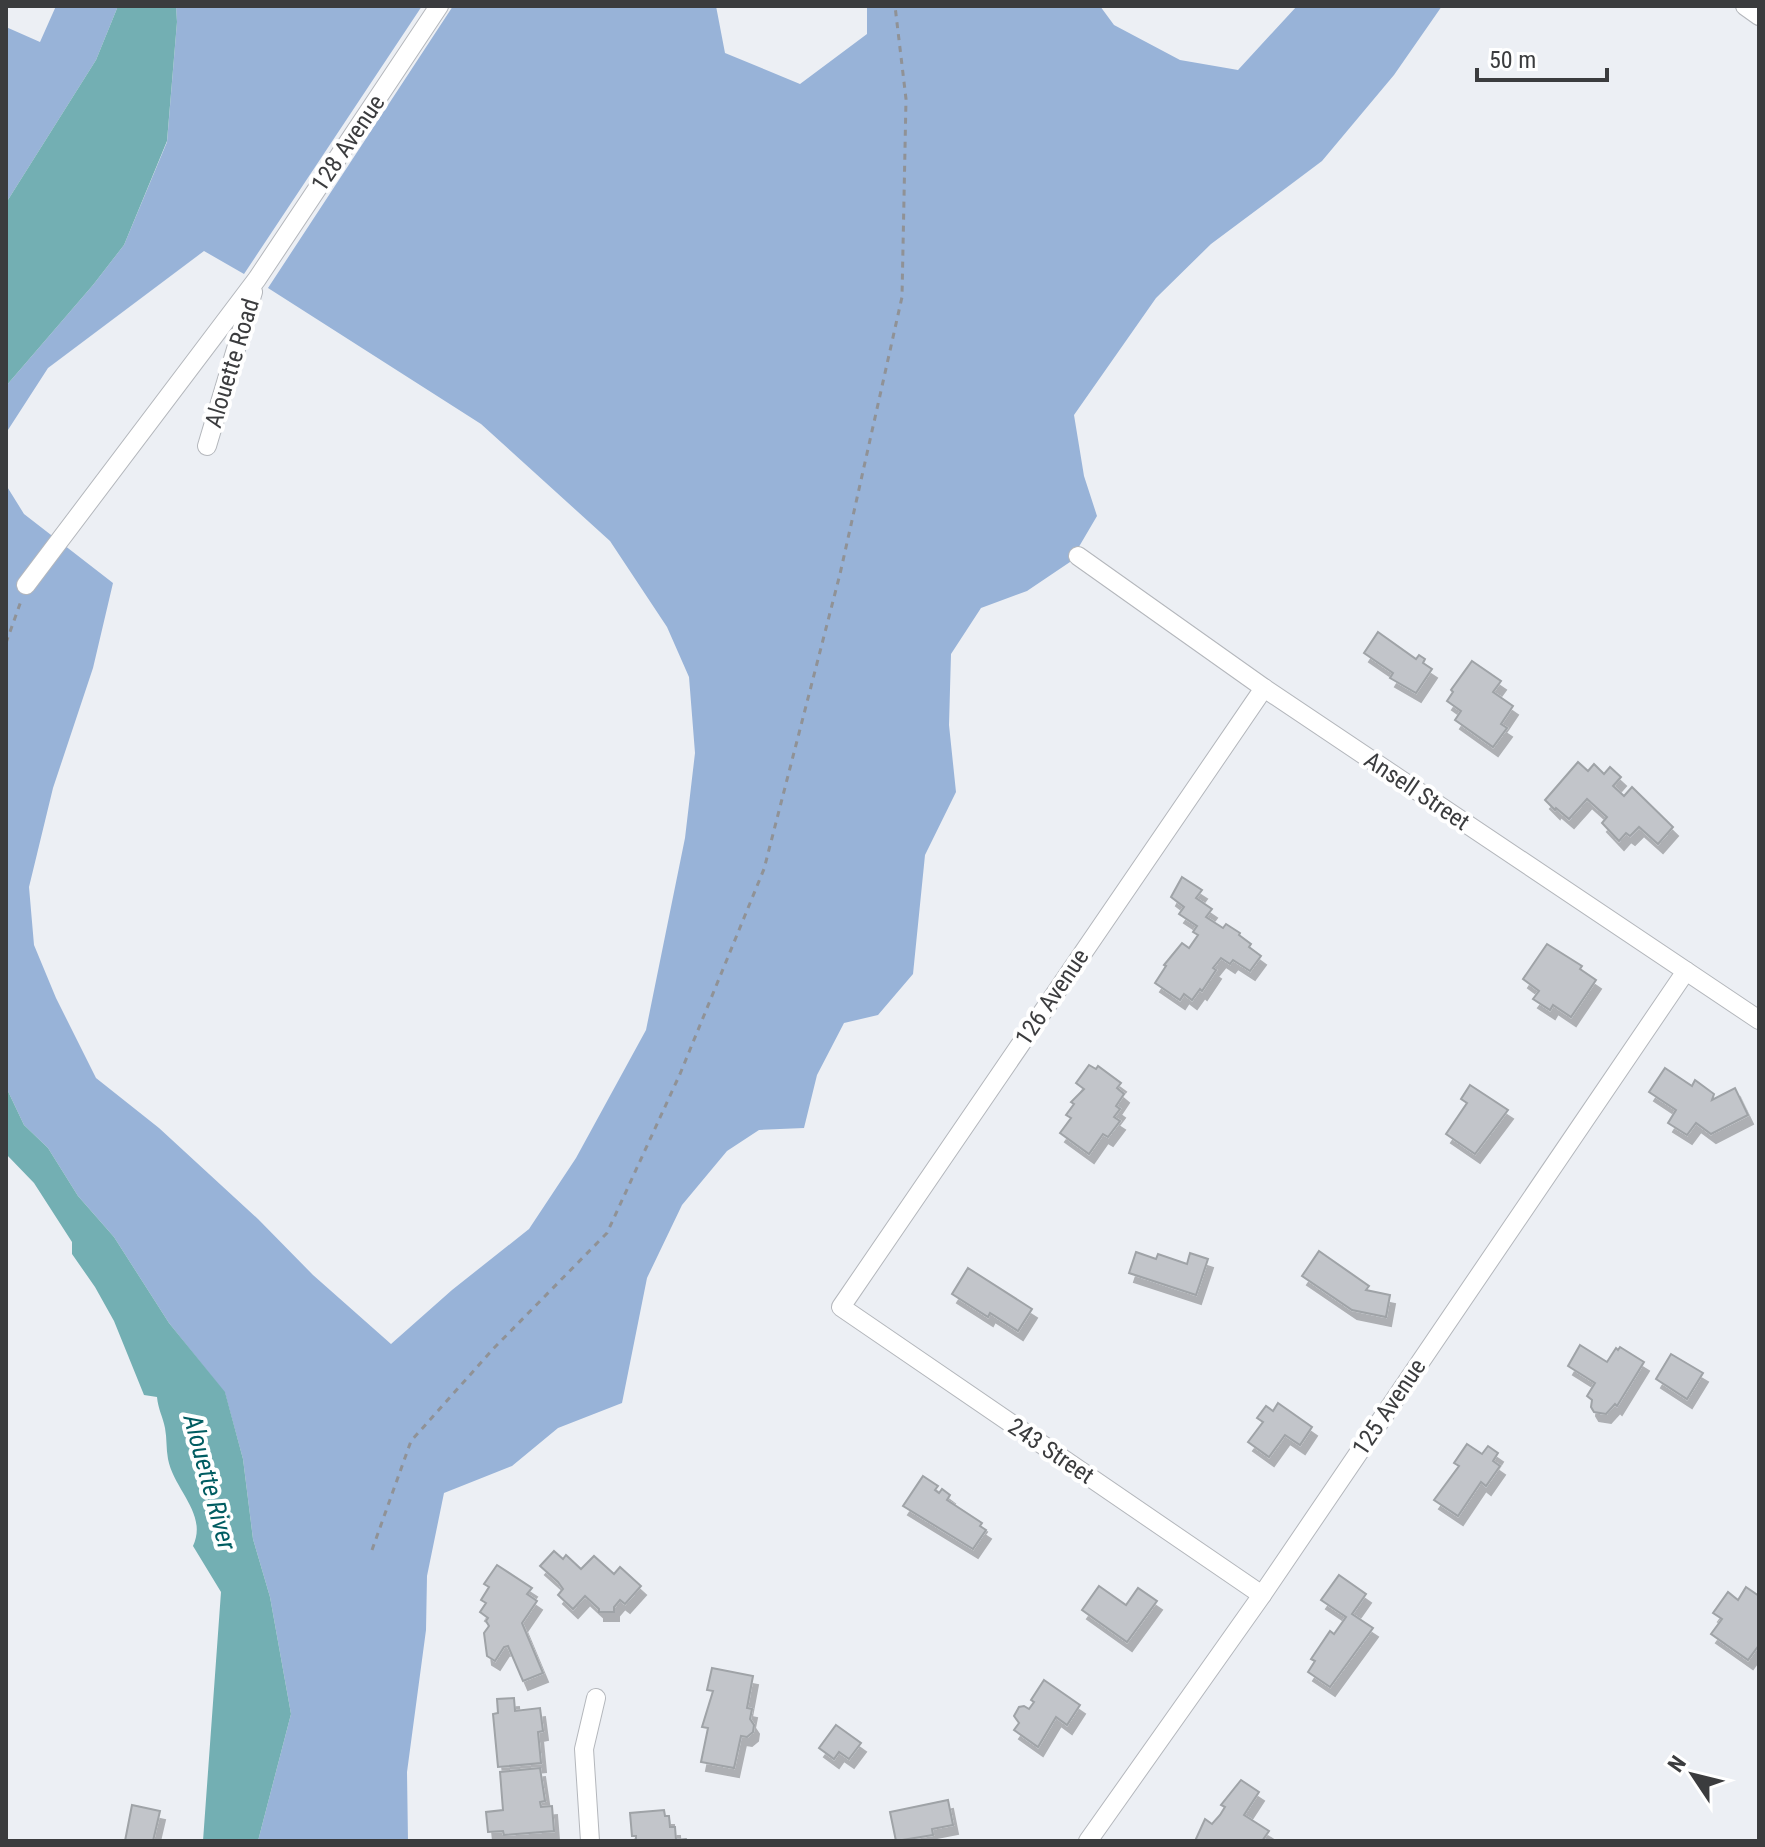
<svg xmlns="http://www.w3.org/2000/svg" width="1765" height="1847" font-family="'Roboto Condensed',sans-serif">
<defs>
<filter id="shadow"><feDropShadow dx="5" dy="9" stdDeviation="0" flood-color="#0004"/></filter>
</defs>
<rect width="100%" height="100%" fill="#eceff4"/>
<g fill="#98b3d8">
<polygon points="56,6 118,6 96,60 6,203 6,27 40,42"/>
<polygon points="176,6 422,6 244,274 204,251 48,368 6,433 6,386 93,285 124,245 167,142 177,22"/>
<polygon points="453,6 716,6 725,53 800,84 867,34 867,6 1100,6 1114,25 1180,60 1238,70 1297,6 1442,6 1394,75 1322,161 1211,244 1156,298 1074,415 1084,476 1097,516 1070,562 1027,591 981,608 951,654 949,725 956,792 925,855 913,974 878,1015 844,1023 817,1075 804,1128 759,1130 727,1151 682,1205 647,1278 622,1403 558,1428 512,1466 444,1493 427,1576 426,1630 407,1772 408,1841 258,1841 291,1714 270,1597 253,1539 243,1459 225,1393 169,1323 114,1237 78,1196 48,1148 24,1125 6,1087 6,485 24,514 113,583 93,668 53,788 29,887 34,945 56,998 96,1078 159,1128 258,1219 313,1275 391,1344 452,1290 529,1229 576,1158 646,1030 685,838 695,753 689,677 667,627 610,541 481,424 268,288"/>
</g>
<g fill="#73afb3">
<polygon points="118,6 176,6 177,22 167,141 124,245 93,285 6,386 6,203 96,60"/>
<path d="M6,1087l18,38 24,23 30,48 36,41 55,86 56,69 18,67 10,80 17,58 21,117 -33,127h-55l18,-249 -28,-46c15,-32 -19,-56 -25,-87 -2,-10 -1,-21 -3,-31 -2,-11 -7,-19 -8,-31l-13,-2 -30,-74 -19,-34 -23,-33v-12l-38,-59 -28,-29z"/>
</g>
<g fill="#c2c5ca" stroke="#9fa3a7" stroke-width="2" filter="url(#shadow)">
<polygon points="1378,632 1416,659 1419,655 1425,659 1423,663 1432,669 1416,693 1390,678 1393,673 1364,653"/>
<polygon points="1472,661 1501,681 1493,692 1513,706 1501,724 1507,728 1493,747 1455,720 1461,711 1447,701 1453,692 1451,690"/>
<polygon points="1578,762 1588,771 1594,764 1604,774 1610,767 1621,777 1613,786 1624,796 1632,787 1673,827 1658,844 1639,827 1630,836 1626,833 1619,841 1602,823 1607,817 1587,799 1569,819 1556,808 1555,810 1545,800"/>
<polygon points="1182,877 1202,890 1196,898 1212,909 1206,917 1223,928 1226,924 1240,933 1239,935 1251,944 1249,947 1261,956 1250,971 1233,960 1230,964 1221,958 1213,968 1216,970 1202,991 1200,989 1192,1000 1184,994 1180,1000 1155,983 1166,966 1164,965 1182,943 1189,948 1198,935 1193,932 1197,926 1179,914 1184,907 1171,897"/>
<polygon points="1547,944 1582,966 1580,969 1596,980 1571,1017 1553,1005 1550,1010 1533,999 1539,991 1523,979"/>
<polygon points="1089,1065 1096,1069 1098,1066 1121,1083 1117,1088 1124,1094 1116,1106 1120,1109 1114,1117 1120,1121 1108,1137 1103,1134 1089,1154 1060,1133 1071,1118 1066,1115 1074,1104 1071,1102 1084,1089 1076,1083"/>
<polygon points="1665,1068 1692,1086 1695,1080 1714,1094 1712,1100 1735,1088 1748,1115 1711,1134 1696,1123 1687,1135 1668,1123 1676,1110 1649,1092"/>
<polygon points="1470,1085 1508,1110 1475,1154 1446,1134 1467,1103 1461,1099"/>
<polygon points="1319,1251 1369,1286 1366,1290 1390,1295 1386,1317 1352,1310 1302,1276"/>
<polygon points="1136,1252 1156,1259 1158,1254 1187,1264 1190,1253 1208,1259 1196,1295 1129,1273"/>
<polygon points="968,1268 1032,1309 1018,1331 990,1313 988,1317 952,1294"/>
<polygon points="1580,1345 1607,1362 1616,1348 1618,1350 1620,1347 1644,1362 1617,1406 1615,1404 1606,1414 1594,1412 1591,1407 1592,1400 1587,1396 1595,1383 1568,1366"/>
<polygon points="1671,1354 1703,1373 1687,1399 1656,1379"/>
<polygon points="1278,1403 1312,1427 1300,1445 1285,1435 1269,1457 1248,1442 1263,1422 1257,1418 1266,1406 1273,1411"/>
<polygon points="1467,1444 1482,1454 1488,1446 1498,1453 1493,1461 1500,1466 1486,1486 1481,1482 1458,1516 1434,1500 1459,1466 1454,1463"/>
<polygon points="923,1476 938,1486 935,1490 939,1493 942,1489 950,1495 947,1500 982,1523 980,1526 986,1530 973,1549 903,1506"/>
<polygon points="554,1551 563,1559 566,1555 581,1569 594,1556 614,1574 620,1567 641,1586 625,1604 620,1600 614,1607 614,1612 599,1612 599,1609 585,1596 573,1609 558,1595 563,1589 558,1582 540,1566"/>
<polygon points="497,1565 532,1588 527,1594 537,1601 522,1623 543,1673 523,1681 508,1646 504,1647 495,1661 487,1656 484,1633 489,1626 486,1621 488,1618 480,1612 486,1603 481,1600 489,1587 484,1584"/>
<polygon points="1339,1575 1366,1594 1352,1614 1373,1628 1330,1687 1308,1672 1315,1661 1311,1659 1330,1631 1334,1634 1346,1617 1321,1600"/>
<polygon points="1099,1586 1126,1605 1138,1588 1157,1601 1127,1642 1082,1610"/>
<polygon points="1746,1587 1759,1596 1759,1645 1748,1660 1711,1634 1722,1619 1713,1613 1728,1592 1738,1600"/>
<polygon points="712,1668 753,1676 747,1708 752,1709 750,1719 754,1725 753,1732 747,1737 741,1736 734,1768 701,1762 708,1728 702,1727 713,1691 707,1690"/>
<polygon points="1044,1680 1080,1705 1067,1725 1056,1717 1038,1747 1014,1730 1019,1723 1014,1716 1019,1707 1024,1706 1029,1709 1034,1702 1031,1700"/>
<polygon points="514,1698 515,1711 540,1708 543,1731 538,1732 541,1763 498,1767 493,1714 498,1713 497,1699"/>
<polygon points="836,1725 861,1743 849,1759 839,1752 834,1759 819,1748"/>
<polygon points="540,1768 545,1801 540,1802 541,1807 552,1806 554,1831 504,1835 503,1831 488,1832 486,1812 503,1810 500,1772"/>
<polygon points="1241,1780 1259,1792 1244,1815 1269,1831 1262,1841 1195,1841 1205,1819 1212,1824 1220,1815 1225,1807 1221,1805"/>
<polygon points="948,1800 953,1825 932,1829 933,1835 896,1841 890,1812"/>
<polygon points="132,1805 160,1811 153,1841 125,1841"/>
<polygon points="664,1810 665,1816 669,1816 670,1827 675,1827 676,1840 686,1839 687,1841 632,1841 636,1839 636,1836 632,1836 630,1813"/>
</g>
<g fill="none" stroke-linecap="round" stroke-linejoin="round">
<defs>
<g id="minor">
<polyline points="1745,6 1759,16"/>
<polyline points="207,446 253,292"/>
<polyline points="1078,556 1264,688 1759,1020"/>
<polyline points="26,585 257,279 439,6"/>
<polyline points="1262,1595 841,1307 1264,688"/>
<polyline points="590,1841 584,1749 596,1698"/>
<polyline points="1088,1841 1262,1595 1686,971"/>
</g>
</defs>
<use href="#minor" stroke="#b4b7bc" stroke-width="20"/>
<g stroke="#909296" stroke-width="3" stroke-dasharray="6 6" stroke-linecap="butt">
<polyline points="6,643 21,601"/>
<polyline points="372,1550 411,1441 494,1348 607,1233 680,1074 764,869 840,574 902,297 906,99 895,6"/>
</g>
<use href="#minor" stroke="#fff" stroke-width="18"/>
</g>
<g text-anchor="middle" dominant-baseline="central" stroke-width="8" stroke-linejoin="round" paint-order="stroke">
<g font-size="24" fill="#3b3c3e" stroke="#fff">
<text transform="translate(348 143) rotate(-56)">128 Avenue</text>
<text transform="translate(232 363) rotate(-73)">Alouette Road</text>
<text transform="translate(1417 791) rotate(34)">Ansell Street</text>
<text transform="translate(1052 997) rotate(-56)">126 Avenue</text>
<text transform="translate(1389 1407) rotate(-56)">125 Avenue</text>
<text transform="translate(1051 1451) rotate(34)">243 Street</text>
</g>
<g font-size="26" font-style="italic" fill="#005c61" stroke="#fff">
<text transform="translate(210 1482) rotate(75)">Alouette River</text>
</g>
</g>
<rect width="1765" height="1847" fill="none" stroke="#3b3c3e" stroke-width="16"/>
<g transform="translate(1693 1775) rotate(305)" stroke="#ffffff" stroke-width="6" paint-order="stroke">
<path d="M0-6L14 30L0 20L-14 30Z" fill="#3b3c3e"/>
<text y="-12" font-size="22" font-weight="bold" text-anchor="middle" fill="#3b3c3e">N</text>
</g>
<path d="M1477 68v12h130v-12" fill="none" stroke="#3b3c3e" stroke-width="4"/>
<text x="1489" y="68" font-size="24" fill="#3b3c3e" stroke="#ffffff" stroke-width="6" paint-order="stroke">50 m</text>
</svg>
